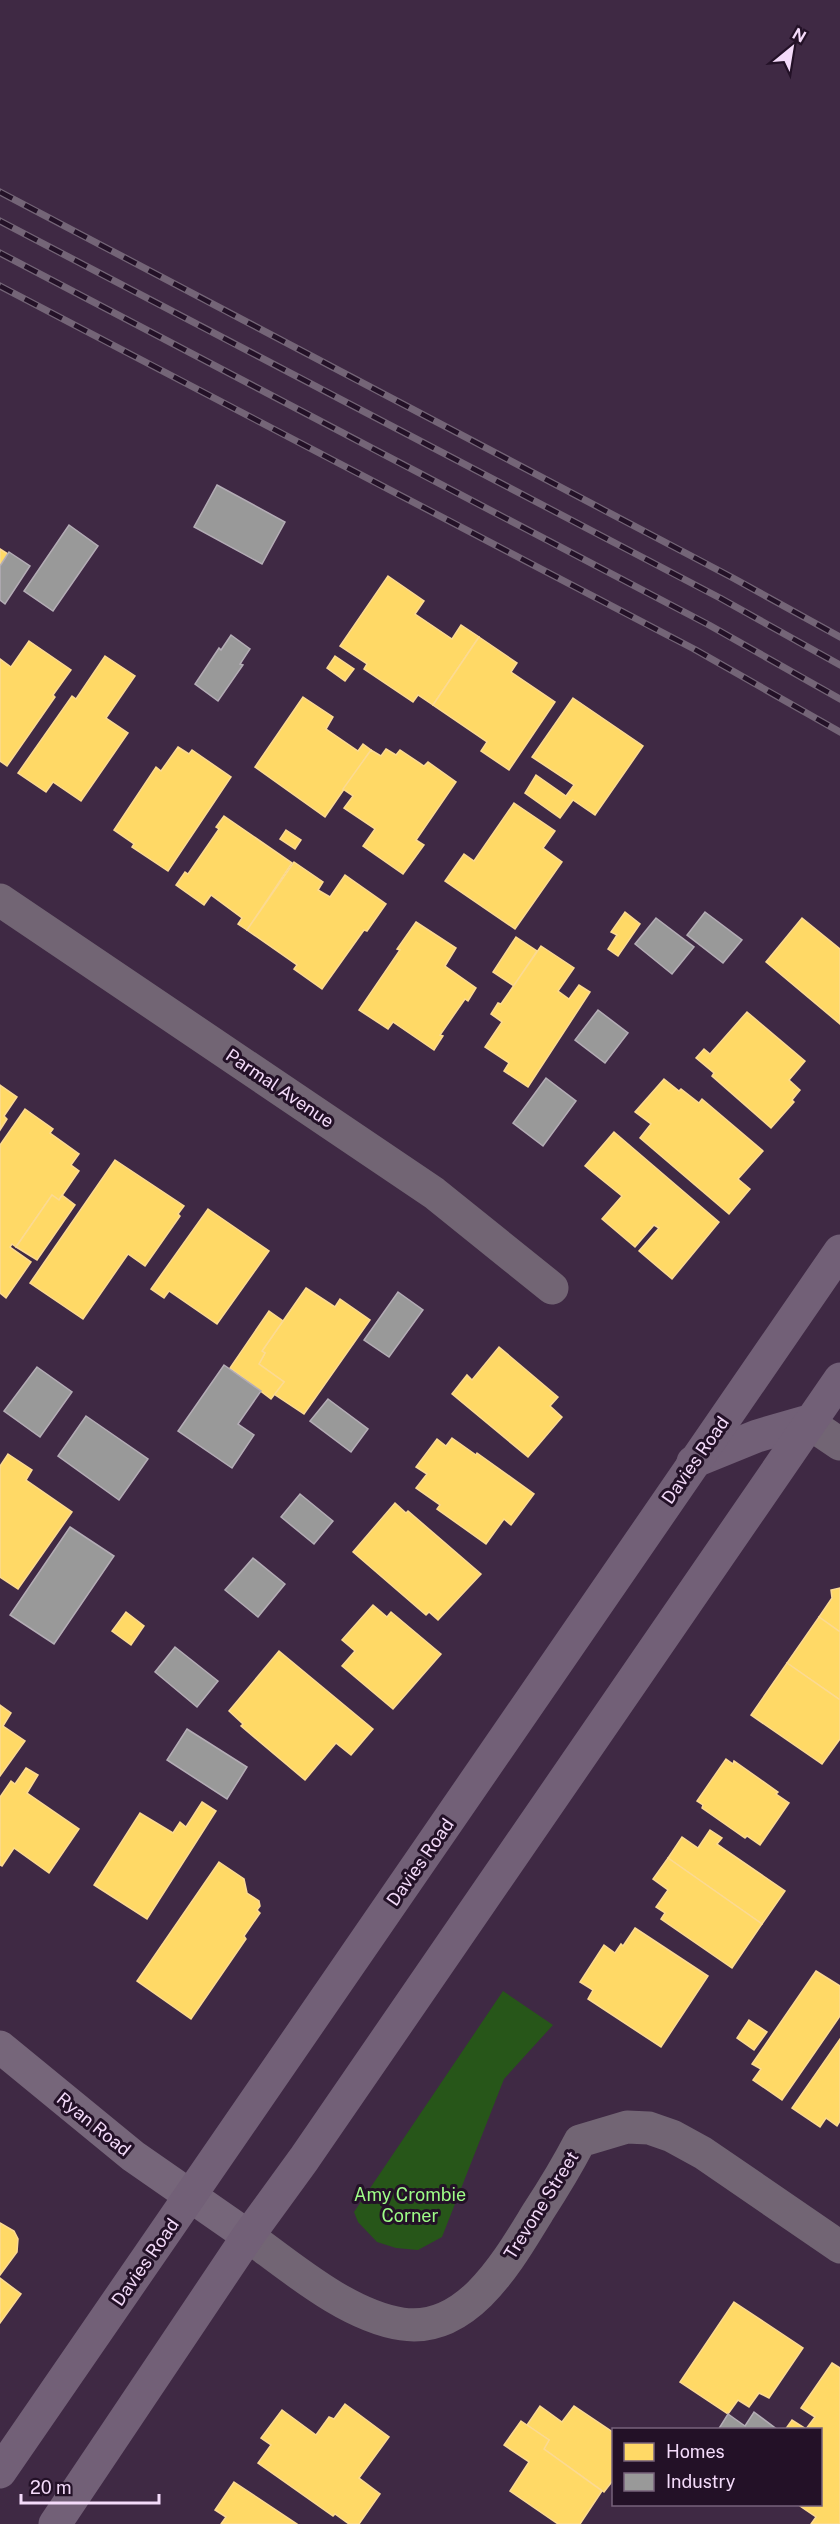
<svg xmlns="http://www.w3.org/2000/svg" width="840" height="2524" font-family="'Public Sans',sans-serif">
<rect width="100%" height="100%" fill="#3f2944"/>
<polygon fill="#275619" points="503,1991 553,2025 504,2079 442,2237 418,2250 396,2248 377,2242 358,2222 354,2212"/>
<g fill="#ffd966" stroke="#fcda92" stroke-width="1.5">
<polygon points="0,549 8,554 0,566"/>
<polygon points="388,576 424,601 415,614 452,639 461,625 479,637 433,705 418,695 413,702 364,669 367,664 340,646"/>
<polygon points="479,637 517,663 511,672 555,702 509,770 481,751 487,742 433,705"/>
<polygon points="29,641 71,670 53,695 55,697 7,766 0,761 0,659 11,667"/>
<polygon points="105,656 135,676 106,718 128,733 81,801 53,782 46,792 18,773 72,696 76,699"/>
<polygon points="335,656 354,669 345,681 327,668"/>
<polygon points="303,697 333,717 326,729 358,751 363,744 371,750 325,817 255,767"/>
<polygon points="573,698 643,746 595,815 573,800 560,818 525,793 536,775 566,796 574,785 532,757"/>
<polygon points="178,747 189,754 192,750 231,777 168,871 132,847 134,844 114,830 156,767 161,771"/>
<polygon points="386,749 396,755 400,750 424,766 428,762 456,782 416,840 424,845 403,874 363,846 375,829 344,808 353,796 343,789 371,750 381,756"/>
<polygon points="514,803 555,831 543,848 562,862 515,929 445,881 464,854 474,861"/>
<polygon points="224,816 292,863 247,930 238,924 242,918 211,895 204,905 176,885 185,872 188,874 219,829 216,827"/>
<polygon points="286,830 301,840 295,849 280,839"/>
<polygon points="294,862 323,882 318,890 330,897 345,875 386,904 367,931 364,930 322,989 294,969 297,965 247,930"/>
<polygon points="625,912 640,924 618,956 608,949 617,935 611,932"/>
<polygon points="802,918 840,949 840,1024 766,962"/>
<polygon points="416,922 456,948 445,966 476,988 468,1001 465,999 440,1035 443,1036 434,1050 393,1022 388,1029 359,1010 400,950 397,949"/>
<polygon points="516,937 537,951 514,986 493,972"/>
<polygon points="541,946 574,968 558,991 569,999 579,985 590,992 528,1087 504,1071 509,1063 485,1047 502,1022 491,1014 498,1003 501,1004"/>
<polygon points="747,1012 805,1061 789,1080 800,1090 792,1100 794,1102 771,1128 712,1076 714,1073 696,1058 704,1049 710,1054"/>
<polygon points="664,1079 679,1091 681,1089 699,1103 702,1099 763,1151 738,1179 750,1189 729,1214 640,1138 651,1124 635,1112"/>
<polygon points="0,1085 17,1097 4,1116 7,1119 0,1130"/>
<polygon points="25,1109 53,1129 50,1133 79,1154 71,1165 79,1171 59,1200 52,1195 16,1247 12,1244 10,1247 31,1262 6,1298 0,1293 0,1145"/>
<polygon points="614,1132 719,1222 672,1279 639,1251 659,1228 654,1225 635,1247 602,1219 622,1196 585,1166"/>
<polygon points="115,1160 184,1206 178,1214 180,1216 145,1266 128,1254 83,1319 30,1283"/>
<polygon points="52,1195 59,1200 62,1195 75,1205 37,1260 16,1247"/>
<polygon points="208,1209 269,1251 217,1324 169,1291 164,1298 151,1289"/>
<polygon points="306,1288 335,1307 340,1299 370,1320 304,1414 274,1394 284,1382 259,1364 265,1353 262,1351"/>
<polygon points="269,1311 283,1321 262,1351 265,1353 259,1364 284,1382 271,1399 230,1368"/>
<polygon points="499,1347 558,1397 550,1406 562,1417 528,1457 452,1394 467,1375 472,1380"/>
<polygon points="452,1438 476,1455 477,1453 534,1494 511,1525 504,1519 486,1544 437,1509 440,1505 416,1488 427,1474 416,1467 437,1439 446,1446"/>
<polygon points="8,1454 32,1470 26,1480 72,1512 18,1589 0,1577 0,1466"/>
<polygon points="395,1503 406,1513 408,1511 481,1574 438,1620 429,1612 426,1615 353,1552"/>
<polygon points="840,1588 840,1632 819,1617 832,1598 831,1590"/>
<polygon points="373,1605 387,1617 391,1612 441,1654 393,1709 342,1666 355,1651 342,1640"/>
<polygon points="126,1612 144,1626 131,1645 112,1631"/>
<polygon points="819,1617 840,1632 840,1700 787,1663"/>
<polygon points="279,1651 373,1729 351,1755 336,1743 305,1780 241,1726 243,1724 229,1711"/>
<polygon points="787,1663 840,1700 840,1739 822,1764 751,1715"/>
<polygon points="0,1705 11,1713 3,1726 25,1741 0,1776"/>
<polygon points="726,1759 733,1764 734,1761 778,1792 776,1794 789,1803 760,1845 747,1836 745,1838 702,1808 703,1805 697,1801"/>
<polygon points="26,1768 38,1775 27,1793 79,1829 49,1873 14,1848 2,1866 0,1865 0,1797 11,1781 15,1784"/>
<polygon points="202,1802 216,1811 147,1919 94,1885 140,1813 173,1833 180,1822 186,1827"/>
<polygon points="710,1830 722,1838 717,1844 785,1891 762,1924 668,1858 682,1837 698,1848"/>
<polygon points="668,1858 762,1924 732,1968 661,1919 665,1913 656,1907 668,1890 653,1879"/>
<polygon points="219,1862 244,1879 247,1893 259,1901 260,1906 257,1910 260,1913 244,1936 246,1939 191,2019 137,1981"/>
<polygon points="635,1928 708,1976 661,2047 588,1999 593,1990 580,1982 604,1945 615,1953 621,1944 623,1946"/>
<polygon points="816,1971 840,1986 840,2016 782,2100 753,2080 761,2069 752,2064"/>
<polygon points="749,2020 767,2032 754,2050 737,2038"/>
<polygon points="840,2039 840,2121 837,2126 826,2118 820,2127 792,2108"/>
<polygon points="0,2223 14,2231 18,2239 17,2252 0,2275"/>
<polygon points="0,2278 21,2294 0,2323"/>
<polygon points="734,2302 803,2348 769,2398 759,2393 749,2407 738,2400 728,2414 680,2382"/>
<polygon points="832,2363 840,2368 840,2524 811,2524 816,2517 797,2504 820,2504 820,2430 785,2430 792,2420 806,2429 815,2417 801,2408"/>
<polygon points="345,2404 389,2437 359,2478 380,2494 359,2524 349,2524 335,2514 333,2516 258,2463 271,2445 261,2438 282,2410 316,2435 329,2417 334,2419"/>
<polygon points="540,2406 562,2422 574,2406 614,2433 614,2479 604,2492 544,2449 549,2440 527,2425"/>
<polygon points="521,2421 549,2440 544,2449 602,2491 580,2524 558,2524 510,2491 529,2462 504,2445"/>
<polygon points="234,2482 297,2524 221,2524 226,2517 215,2510"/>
</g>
<g fill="#999" stroke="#b4adb6" stroke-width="1.5">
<polygon points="217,485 285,522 262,564 194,527"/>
<polygon points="69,525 98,546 53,611 24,591"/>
<polygon points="9,552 30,566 5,604 0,600 0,566"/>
<polygon points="231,635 250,649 240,664 243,665 218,701 195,684 219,648 221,650"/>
<polygon points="705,912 742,940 723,963 687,935"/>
<polygon points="656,918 694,947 672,974 635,944"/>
<polygon points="598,1010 628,1033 605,1063 575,1040"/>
<polygon points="546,1078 576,1101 543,1146 513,1123"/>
<polygon points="398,1292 423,1310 389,1357 364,1340"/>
<polygon points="224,1365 261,1391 238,1424 254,1435 232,1468 178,1431"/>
<polygon points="37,1367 72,1392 40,1437 4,1411"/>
<polygon points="328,1399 368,1429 351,1452 310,1421"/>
<polygon points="86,1416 148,1459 119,1500 58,1456"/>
<polygon points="300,1494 333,1521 314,1544 281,1517"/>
<polygon points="70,1527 114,1556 54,1644 10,1615"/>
<polygon points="253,1558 285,1584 258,1617 225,1590"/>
<polygon points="175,1647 218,1681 197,1707 155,1672"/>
<polygon points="187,1729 247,1767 227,1799 167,1760"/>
<polygon points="754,2412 778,2430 718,2430 728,2414 745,2426"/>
</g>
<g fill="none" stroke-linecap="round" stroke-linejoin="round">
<g stroke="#726574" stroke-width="33">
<polyline points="0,900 434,1193 552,1288"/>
<polyline points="809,1423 840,1444"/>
<path d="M248,2236c44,32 100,80 154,88 66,10 107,-65 136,-112 15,-23 29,-46 42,-71l47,-14 22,1 23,8 31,17 137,94"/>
</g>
<polyline stroke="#76667a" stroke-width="33" points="0,2047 133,2156 248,2236"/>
<g stroke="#726077" stroke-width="33">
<polyline points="693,1462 757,1436 805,1422 809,1423"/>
<polyline points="0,2472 840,1251"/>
<polyline points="55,2524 248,2236 304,2159 840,1379"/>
</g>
<defs>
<g id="rail">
<polyline points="0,192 733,578 840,637"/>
<polyline points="0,221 720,598 840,665"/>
<polyline points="0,253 709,625 840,699"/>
<polyline points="0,286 694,649 840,732"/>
</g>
</defs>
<use href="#rail" stroke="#746577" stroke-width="7"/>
<use href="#rail" stroke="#231127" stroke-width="4.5" stroke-dasharray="14" stroke-linecap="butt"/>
</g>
<g text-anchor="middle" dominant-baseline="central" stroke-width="6" stroke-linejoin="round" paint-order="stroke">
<g font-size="18" fill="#f4dbfa" stroke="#231127">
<text transform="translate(280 1088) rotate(34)">Parmal Avenue</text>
<text transform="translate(695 1460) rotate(-55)">Davies Road</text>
<text transform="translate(420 1862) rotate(-55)">Davies Road</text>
<text transform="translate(94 2124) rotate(39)">Ryan Road</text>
<text transform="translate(541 2205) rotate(-58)">Trevone Street</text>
<text transform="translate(145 2262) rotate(-55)">Davies Road</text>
</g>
<g font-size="18" fill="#9efc87" stroke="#231127">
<text x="410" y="2194">Amy Crombie<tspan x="410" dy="21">Corner</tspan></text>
</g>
</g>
<rect x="612" y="2428" width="210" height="78" fill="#231127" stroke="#77627b" stroke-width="1.5"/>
<rect x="624" y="2443" width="30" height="18" fill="#ffd966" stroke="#77627b" stroke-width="1.5"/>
<text x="666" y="2458" font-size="18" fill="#f4dbfa">Homes</text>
<rect x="624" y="2473" width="30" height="18" fill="#999999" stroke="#77627b" stroke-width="1.5"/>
<text x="666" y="2488" font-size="18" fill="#f4dbfa">Industry</text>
<g transform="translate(792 48) rotate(30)" stroke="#231127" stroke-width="4.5" paint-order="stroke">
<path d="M0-4.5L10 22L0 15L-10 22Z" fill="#f4dbfa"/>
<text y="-9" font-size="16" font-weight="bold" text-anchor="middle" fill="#f4dbfa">N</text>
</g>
<path d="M21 2494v9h138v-9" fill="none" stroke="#f4dbfa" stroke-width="3"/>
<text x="30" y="2494" font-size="18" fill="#f4dbfa" stroke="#231127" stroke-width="4.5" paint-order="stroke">20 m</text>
</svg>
